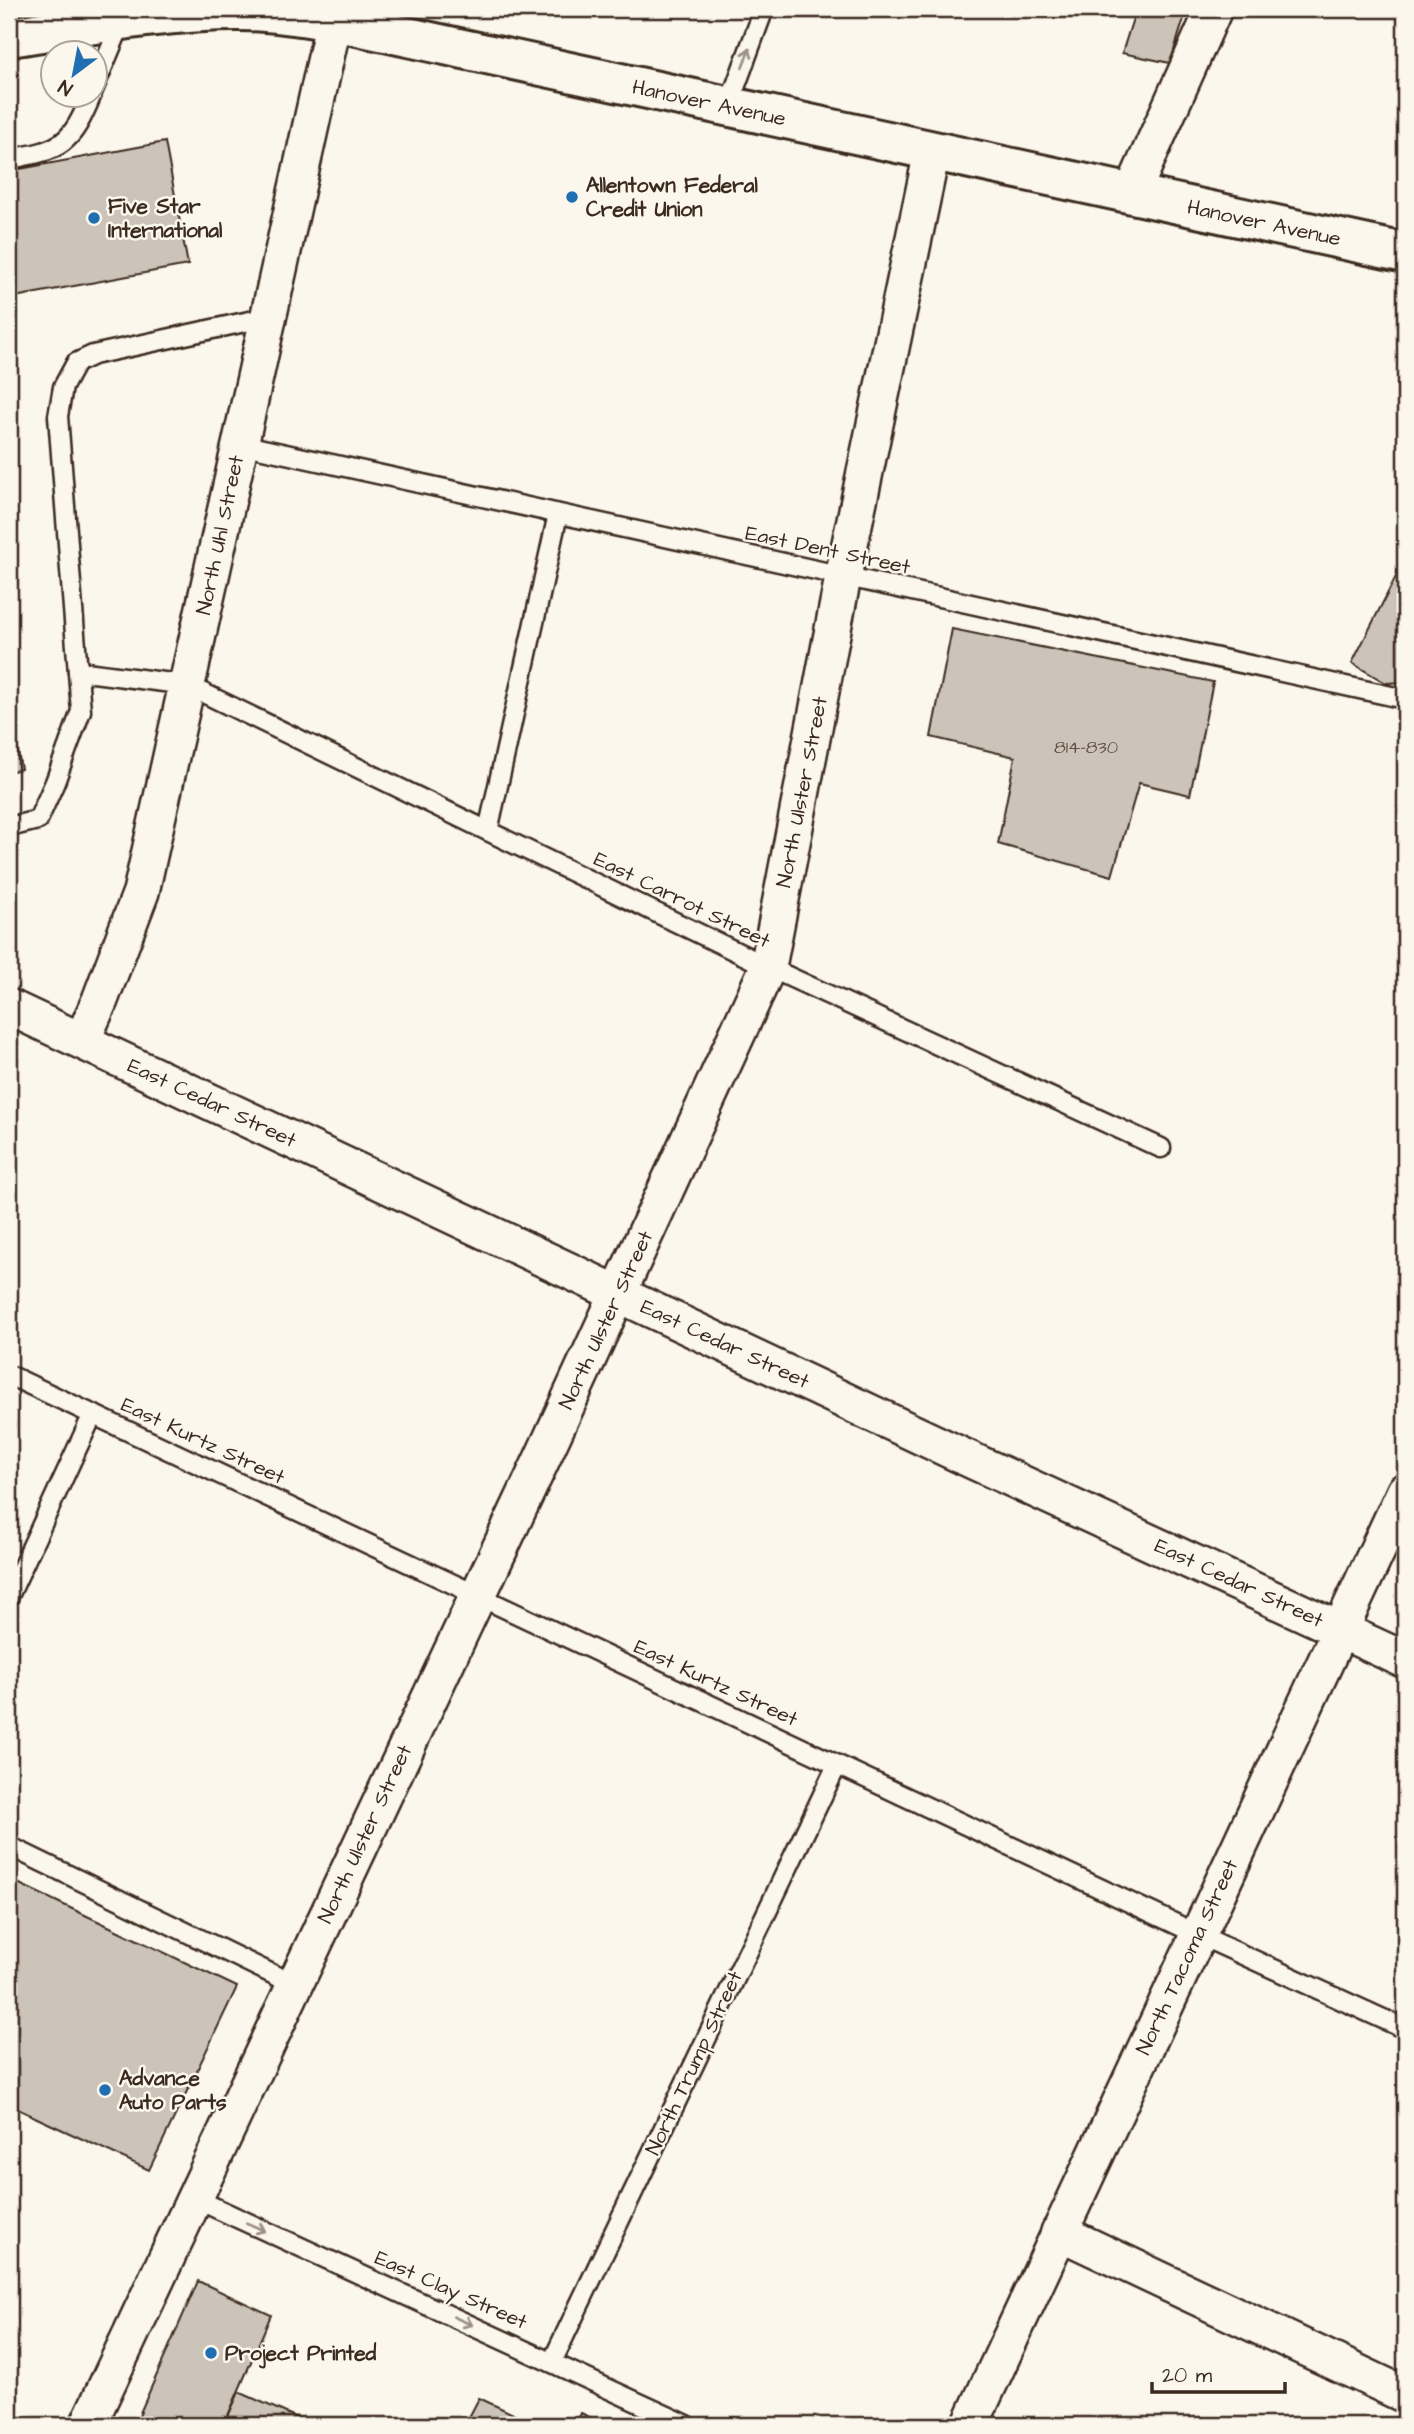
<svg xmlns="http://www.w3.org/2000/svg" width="1414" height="2434" font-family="'Architects Daughter',sans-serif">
<rect width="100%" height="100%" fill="#fbf7ec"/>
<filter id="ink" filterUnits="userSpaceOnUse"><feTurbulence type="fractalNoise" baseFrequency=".0143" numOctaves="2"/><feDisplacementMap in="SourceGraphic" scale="14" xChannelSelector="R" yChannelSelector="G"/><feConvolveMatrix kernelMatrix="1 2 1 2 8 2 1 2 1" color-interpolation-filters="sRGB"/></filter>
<g filter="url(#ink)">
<g fill="#ccc4b9" stroke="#3b2a1e" stroke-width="2">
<polygon points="1136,9 1187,9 1170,63 1122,53"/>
<polygon points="165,142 188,265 9,298 9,171"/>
<polygon points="1405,559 1405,682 1386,683 1352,663"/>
<polygon points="952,629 1213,682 1190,795 1139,783 1112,876 998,844 1015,757 931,737"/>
<polygon points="9,702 21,769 9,772"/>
<polygon points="9,1879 237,1987 149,2170 9,2105"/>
<polygon points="198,2281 271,2315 224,2425 142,2425 136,2422"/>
<polygon points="239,2392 313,2425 224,2425"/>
<polygon points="479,2398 537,2425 465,2425"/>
<polygon points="581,2413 606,2425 576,2425"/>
</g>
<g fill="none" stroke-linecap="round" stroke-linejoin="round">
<defs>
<g id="service">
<polyline points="94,88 123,19"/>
<polyline points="728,107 764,9"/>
<path d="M9,159c53,-9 62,-14 83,-65"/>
<polyline points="240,444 1405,699"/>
<polyline points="78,671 187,685 768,967 1161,1148"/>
<polyline points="9,827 38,820 55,782 81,711 58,416 63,387 76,363 93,355 268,317"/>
<polyline points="488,831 558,514"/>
<polyline points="9,1375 1197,1934 1405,2029"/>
<polyline points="9,1596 93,1414"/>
<polyline points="9,1846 295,1985"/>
<polyline points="194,2198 687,2425"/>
<polyline points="552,2362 837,1765"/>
</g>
<g id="minor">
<polyline points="1131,195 1214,9"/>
<polyline points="9,1007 971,1460 1405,1660"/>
<polyline points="82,1041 100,1000 141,892 334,21"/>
<polyline points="1059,2232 1405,2395"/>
<polyline points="88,2425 542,1459 768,967 843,577 932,152"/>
<polyline points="970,2425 1405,1491"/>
</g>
<path id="primary" d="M9,37c76,-11 152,-26 229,-26 32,0 64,5 96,10l1071,232"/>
</defs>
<use href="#service" stroke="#3b2a1e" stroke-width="23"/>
<use href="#minor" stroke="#3b2a1e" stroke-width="40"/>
<use href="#primary" stroke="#3b2a1e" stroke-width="44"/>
<use href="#service" stroke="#fbf7ec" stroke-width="18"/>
<use href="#minor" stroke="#fbf7ec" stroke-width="35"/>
<use href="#primary" stroke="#fbf7ec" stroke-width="38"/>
</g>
<defs><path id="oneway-shaft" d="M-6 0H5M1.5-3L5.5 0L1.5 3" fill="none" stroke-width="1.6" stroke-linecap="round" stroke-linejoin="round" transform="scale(1.75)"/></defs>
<g stroke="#9b9085">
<use href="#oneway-shaft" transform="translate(746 58) rotate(-70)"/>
<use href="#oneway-shaft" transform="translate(256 2227) rotate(24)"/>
<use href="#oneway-shaft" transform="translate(463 2321) rotate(24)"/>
</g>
</g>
<g fill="#1f6fb2" stroke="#fbf7ec" stroke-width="2.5">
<circle cx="572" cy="197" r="7"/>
<circle cx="94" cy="218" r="7"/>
<circle cx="105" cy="2090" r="7"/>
<circle cx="211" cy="2353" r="7"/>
</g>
<g text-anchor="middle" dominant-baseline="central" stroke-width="5" stroke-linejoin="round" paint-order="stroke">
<g font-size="18" fill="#5f5045">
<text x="1086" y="747">814-830</text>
</g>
<g font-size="21" fill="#3b2a1e" stroke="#fbf7ec">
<text transform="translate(709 103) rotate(12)">Hanover Avenue</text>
<text transform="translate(1264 223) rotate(12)">Hanover Avenue</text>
<text transform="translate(220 535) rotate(-78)">North Uhl Street</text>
<text transform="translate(828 550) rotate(12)">East Dent Street</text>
<text transform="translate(802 792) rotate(-79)">North Ulster Street</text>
<text transform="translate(682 900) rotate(26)">East Carrot Street</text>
<text transform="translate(212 1103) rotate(25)">East Cedar Street</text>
<text transform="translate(606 1320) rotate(-65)">North Ulster Street</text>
<text transform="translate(725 1344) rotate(25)">East Cedar Street</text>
<text transform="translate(203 1441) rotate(25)">East Kurtz Street</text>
<text transform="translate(1239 1583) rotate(25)">East Cedar Street</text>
<text transform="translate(716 1683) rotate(25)">East Kurtz Street</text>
<text transform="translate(365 1834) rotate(-65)">North Ulster Street</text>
<text transform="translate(1187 1957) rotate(-65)">North Tacoma Street</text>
<text transform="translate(694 2063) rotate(-65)">North Trump Street</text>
<text transform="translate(451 2290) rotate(24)">East Clay Street</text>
</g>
<g font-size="21" font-weight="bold" fill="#3b2a1e" stroke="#fbf7ec" text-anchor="start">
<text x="586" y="185">Allentown Federal<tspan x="586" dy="24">Credit Union</tspan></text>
<text x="108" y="206">Five Star<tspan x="108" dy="24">International</tspan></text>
<text x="119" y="2078">Advance<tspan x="119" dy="24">Auto Parts</tspan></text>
<text x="225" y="2353">Project Printed</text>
</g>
</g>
<rect width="1414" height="2434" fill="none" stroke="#fbf7ec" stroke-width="35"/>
<rect x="18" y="18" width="1379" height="2399" fill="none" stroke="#3b2a1e" stroke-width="2.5" filter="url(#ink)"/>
<g transform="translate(74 74) rotate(212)"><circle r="33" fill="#fbf7ec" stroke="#aea59a" stroke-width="2"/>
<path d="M0-5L12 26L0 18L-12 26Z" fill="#1f6fb2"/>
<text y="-10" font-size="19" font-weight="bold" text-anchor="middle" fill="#3b2a1e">N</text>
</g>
<path d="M1152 2382v10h133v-10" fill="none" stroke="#3b2a1e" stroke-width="3.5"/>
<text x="1162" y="2382" font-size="21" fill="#3b2a1e" stroke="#fbf7ec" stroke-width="5" paint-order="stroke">20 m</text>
</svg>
